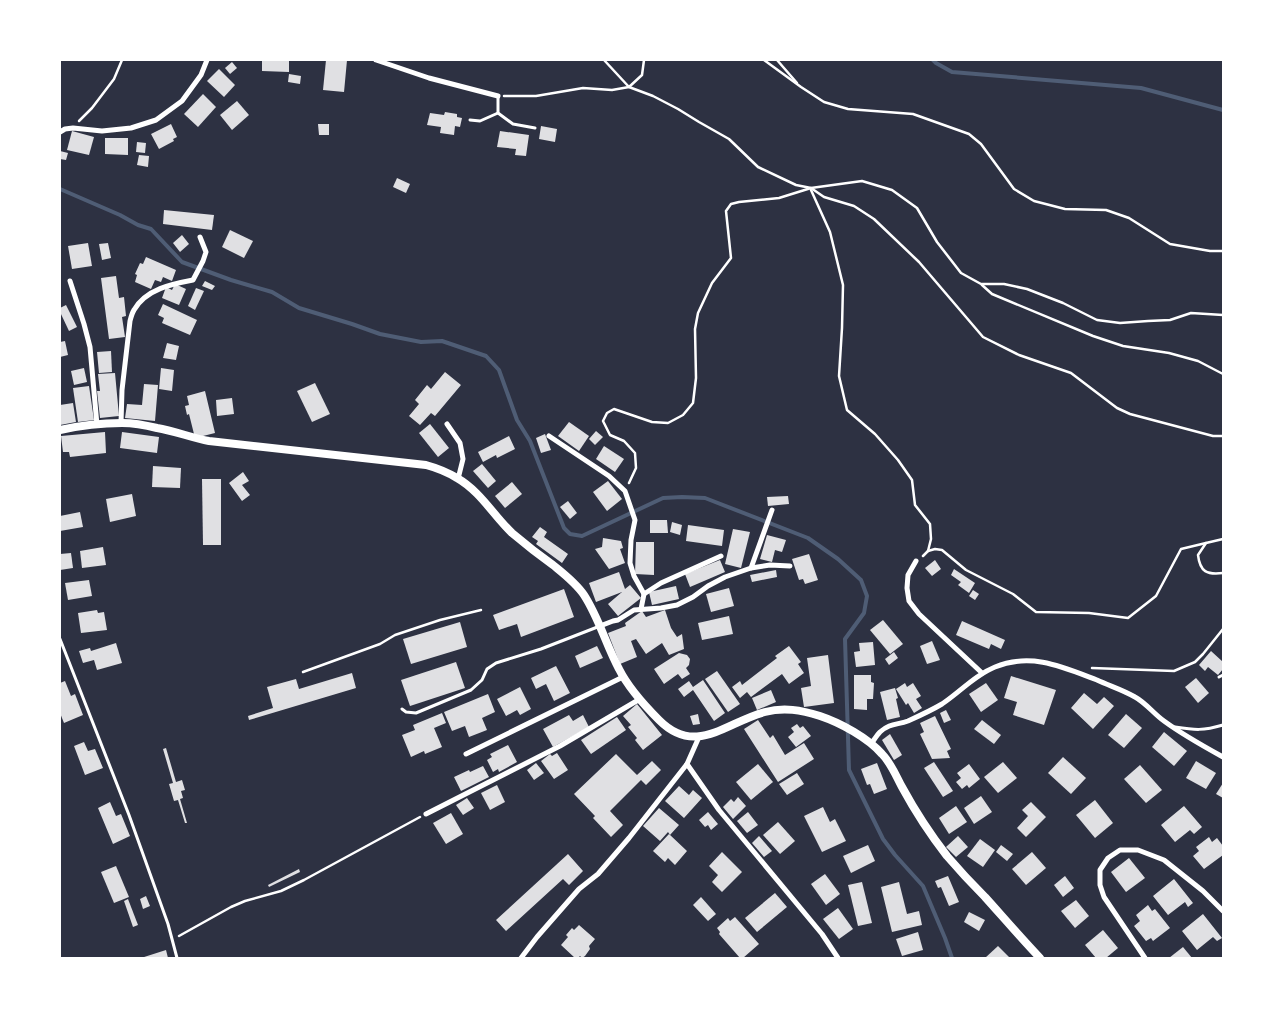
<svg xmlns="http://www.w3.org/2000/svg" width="1283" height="1018" font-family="Montserrat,sans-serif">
<rect width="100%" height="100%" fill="#2d3142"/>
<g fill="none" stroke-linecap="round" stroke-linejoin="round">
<g stroke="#4f5d75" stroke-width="4">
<polyline points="933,60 936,63 952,72 1141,88 1223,110"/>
<polyline points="60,189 120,215 138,225 151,229 182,262 231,280 272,292 299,308 352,324 380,334 421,342 442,341 486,356 499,370 517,420 530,441 564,528 570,534 582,536 663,498 682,497 705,498 808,538 838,559 861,580 867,596 864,613 845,639 849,770 883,839 895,855 923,886 945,938 952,958"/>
</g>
</g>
<g fill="#e0e0e3">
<polygon points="262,60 289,60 289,72 262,71"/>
<polygon points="326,60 347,60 344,92 323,90"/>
<polygon points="232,62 237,68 230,74 225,68"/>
<polygon points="219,69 235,85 224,97 207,81"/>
<polygon points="289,74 301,76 300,84 288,82"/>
<polygon points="203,94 216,107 198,127 184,114"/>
<polygon points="237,101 249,115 232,130 220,115"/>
<polygon points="445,112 457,114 457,117 462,118 460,127 455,126 454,135 440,133 441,127 427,125 430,113 444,115"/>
<polygon points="171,124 177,137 173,139 174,141 159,149 151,134"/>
<polygon points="318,124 329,124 329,135 319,135"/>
<polygon points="541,126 557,129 555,142 539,139"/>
<polygon points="72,131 94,137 89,155 67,150"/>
<polygon points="500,131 529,135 526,156 515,155 516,149 497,147"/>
<polygon points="105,138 128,138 128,155 105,154"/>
<polygon points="137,142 146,143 145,153 136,152"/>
<polygon points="60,151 68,153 66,160 60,159"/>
<polygon points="139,155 149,156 148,167 137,165"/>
<polygon points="397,178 410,184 406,193 393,187"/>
<polygon points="164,210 214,215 212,230 163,224"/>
<polygon points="230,230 253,241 244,258 222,247"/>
<polygon points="182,235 189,244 180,252 173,243"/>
<polygon points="88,243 92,266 72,269 68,246"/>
<polygon points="108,243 111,258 102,260 99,244"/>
<polygon points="146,257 176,270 172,281 163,277 161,282 155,280 151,289 135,282 137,275 135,274 140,263 143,264"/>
<polygon points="116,276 119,298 124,297 126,316 122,317 125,337 109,339 101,278"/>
<polygon points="205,281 215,286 212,290 202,286"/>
<polygon points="175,284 186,289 179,305 162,298 166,287 172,290"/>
<polygon points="196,288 204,291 195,310 188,306"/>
<polygon points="163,304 197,320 190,335 162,323 164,318 158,315"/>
<polygon points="66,305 77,327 69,331 60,312 60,308"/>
<polygon points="65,341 68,355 60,357 60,342"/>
<polygon points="167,343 179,346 176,360 163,358"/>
<polygon points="111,351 112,372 99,373 97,352"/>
<polygon points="84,368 87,382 74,385 71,371"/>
<polygon points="161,368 174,370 172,391 159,389"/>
<polygon points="445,372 461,385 435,416 431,413 420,425 409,416 419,404 415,400 427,385 431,389"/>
<polygon points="115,373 119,416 100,418 97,391 100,391 98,374"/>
<polygon points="315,383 330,414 312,422 297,391"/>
<polygon points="144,384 158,385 155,421 125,418 127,404 142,405"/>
<polygon points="89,386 94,420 78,422 73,388"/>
<polygon points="205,391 215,433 195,438 189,414 187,415 185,406 189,405 187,396"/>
<polygon points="232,398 234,414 217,416 216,400"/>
<polygon points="73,403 76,422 60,425 60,405"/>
<polygon points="569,422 589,436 579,451 558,436"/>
<polygon points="430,424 449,448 438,457 419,433"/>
<polygon points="596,431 603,437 595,445 589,439"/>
<polygon points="105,432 106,453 70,457 69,452 63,452 61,436"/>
<polygon points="122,432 159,437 157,453 120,448"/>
<polygon points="545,434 551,450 541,453 536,438"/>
<polygon points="509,436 515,449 497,458 496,455 483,462 478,452"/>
<polygon points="604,446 624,459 615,472 596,459"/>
<polygon points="482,464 496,481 488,488 473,471"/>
<polygon points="153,466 181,468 180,488 152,487"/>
<polygon points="243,472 249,481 242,485 250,495 242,501 229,483"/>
<polygon points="202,479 221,479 221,545 203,545"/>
<polygon points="608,481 622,499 607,511 593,492"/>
<polygon points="512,482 522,494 505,508 495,496"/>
<polygon points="132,494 136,516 110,522 106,499"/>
<polygon points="788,496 789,504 768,506 767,497"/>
<polygon points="568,501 577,513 570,519 560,507"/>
<polygon points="80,512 83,527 60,531 60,516"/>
<polygon points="650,520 667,520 668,533 650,533"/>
<polygon points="672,522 682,525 680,535 670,532"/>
<polygon points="688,525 724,530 722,546 686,541"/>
<polygon points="540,527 547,532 544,537 568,554 562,563 536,544 538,541 532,537"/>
<polygon points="733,529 750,532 741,568 725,564"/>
<polygon points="767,535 786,540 782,552 775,550 772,562 760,559"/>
<polygon points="603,538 621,541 623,548 620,549 625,563 609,569 595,549 602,547"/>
<polygon points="636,542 654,542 654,575 635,574"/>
<polygon points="103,547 106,565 82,568 80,551"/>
<polygon points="71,553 73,568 60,570 60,554"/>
<polygon points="809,554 818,580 805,584 803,579 799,580 792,559"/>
<polygon points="720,560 725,572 690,587 685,574"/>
<polygon points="935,560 941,569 932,576 925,568"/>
<polygon points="954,569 975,583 969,593 958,585 961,582 951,575"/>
<polygon points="776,570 777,577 752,582 750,575"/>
<polygon points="619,572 625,589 630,585 641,598 618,616 608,604 622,592 596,602 589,583"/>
<polygon points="89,580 92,596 68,600 65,583"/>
<polygon points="676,586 679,599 652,605 649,592"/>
<polygon points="729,588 734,606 711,612 706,594"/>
<polygon points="564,589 574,617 521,637 517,624 499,630 493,615"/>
<polygon points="973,590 979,594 975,600 969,596"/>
<polygon points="97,610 98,613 104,612 107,630 81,633 78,613"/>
<polygon points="665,610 671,628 677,637 682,634 684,649 669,655 662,643 646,654 636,639 631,641 637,657 620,664 608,633 626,626 625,623 642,611 646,617"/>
<polygon points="729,616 733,634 702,640 698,623"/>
<polygon points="883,620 903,644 890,654 870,630"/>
<polygon points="962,621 1005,640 1001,649 991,644 989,649 956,635"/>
<polygon points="460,622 467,647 411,664 403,639"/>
<polygon points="932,641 940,660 927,664 920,646"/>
<polygon points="873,642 875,665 856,667 854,652 860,651 859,643"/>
<polygon points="116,643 122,663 97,670 94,660 83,663 79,651 90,648 91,651"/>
<polygon points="597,646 603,658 580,668 575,656"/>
<polygon points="789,646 801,662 798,664 804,673 789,684 782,674 751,697 747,692 740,698 732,687 740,681 742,685 777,658 775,656"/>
<polygon points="1211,651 1223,662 1223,669 1218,675 1208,667 1205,671 1199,665"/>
<polygon points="894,652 898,658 889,665 885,659"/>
<polygon points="679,653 687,655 690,659 689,665 686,668 690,674 682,679 678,674 664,684 654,669"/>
<polygon points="828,655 834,703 804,707 801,688 811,686 807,658"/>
<polygon points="456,662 465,688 410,706 401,680"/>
<polygon points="556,666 570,693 554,701 546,684 536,689 531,678"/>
<polygon points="717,671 740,704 728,712 705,679"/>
<polygon points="352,673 356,688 249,720 248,716 273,708 267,687 296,679 299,689"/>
<polygon points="854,675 871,675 871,682 874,683 873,699 867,699 867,710 854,709"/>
<polygon points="1011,676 1056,690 1044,725 1013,715 1017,702 1004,698"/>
<polygon points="1196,678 1209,693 1198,703 1185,687"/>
<polygon points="703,680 725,713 714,721 693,690 684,697 678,689 689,681 693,687"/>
<polygon points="65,681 71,696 75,694 83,715 64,723 60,713 60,683"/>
<polygon points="905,683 907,687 913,683 921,696 916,699 922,708 914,713 908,703 906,705 896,689"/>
<polygon points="986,683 998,700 981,712 969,694"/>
<polygon points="520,687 531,709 520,715 517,710 506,716 497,699"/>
<polygon points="895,688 898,698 896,699 900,717 887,720 880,692"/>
<polygon points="771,690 776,702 757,710 752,698"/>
<polygon points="1084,693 1097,704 1104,697 1114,706 1093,729 1071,708"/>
<polygon points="488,694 495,712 482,718 487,730 469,737 465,726 452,731 444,712"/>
<polygon points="637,704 662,735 643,750 635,740 637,738 628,727 631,725 623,716"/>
<polygon points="946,710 951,720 944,723 940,713"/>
<polygon points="442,713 446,723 434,728 442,747 425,754 424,751 411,757 402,735 415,730 413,725"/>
<polygon points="698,714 700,724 693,725 690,716"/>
<polygon points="1126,714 1142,728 1124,748 1108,735"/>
<polygon points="569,715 573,721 583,715 589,727 553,747 543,729"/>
<polygon points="935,716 951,749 947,751 950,758 932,759 920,734 924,732 920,723"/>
<polygon points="617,717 626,730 591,754 581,740"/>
<polygon points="758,720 770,738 773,735 785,755 804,743 814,759 778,782 744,729"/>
<polygon points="982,720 1001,735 994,744 974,729"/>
<polygon points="797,724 800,728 803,726 811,736 796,747 788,737 794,732 791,728"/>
<polygon points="1164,732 1187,751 1174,766 1152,747"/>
<polygon points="890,734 902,755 894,760 882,740"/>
<polygon points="84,742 88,751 95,749 103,768 85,775 74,746"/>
<polygon points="508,745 517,762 499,772 498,769 493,772 487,760 492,757 490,754"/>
<polygon points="166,748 176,782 182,780 185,790 181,791 183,798 180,799 187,823 185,823 178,800 174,801 169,784 173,783 163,749"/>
<polygon points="557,753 568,770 554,779 541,761 550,754 552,756"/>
<polygon points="616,754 637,775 652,761 661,770 646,785 641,780 610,811 623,825 611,837 593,818 595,816 574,794"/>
<polygon points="1063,757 1086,778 1071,794 1048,773"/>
<polygon points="1196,761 1216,773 1206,789 1186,778"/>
<polygon points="934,762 953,791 943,797 924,768"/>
<polygon points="1003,762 1017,778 998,793 984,777"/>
<polygon points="536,763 544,773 534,780 527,770"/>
<polygon points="877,763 887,789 874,794 870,784 867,785 861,769"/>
<polygon points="758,764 773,782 751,800 736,782"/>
<polygon points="969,764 980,779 969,788 967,785 962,789 956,782 961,778 957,773"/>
<polygon points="1140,765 1162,790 1146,803 1124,779"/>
<polygon points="483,766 489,777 461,791 454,777 469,770 470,772"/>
<polygon points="797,773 804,784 787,795 779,784"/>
<polygon points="1223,783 1223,798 1216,794"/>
<polygon points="497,785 505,802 490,810 481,793"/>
<polygon points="679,786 689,795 693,790 702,798 684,818 665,801"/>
<polygon points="981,796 992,812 974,824 964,808"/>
<polygon points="738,797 746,806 733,819 723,807 731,799 734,802"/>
<polygon points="467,798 474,808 463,815 456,805"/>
<polygon points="1095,800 1113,823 1095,838 1076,815"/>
<polygon points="110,802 116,816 121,814 130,836 113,844 98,808"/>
<polygon points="1031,802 1046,817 1026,837 1017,828 1028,816 1022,810"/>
<polygon points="956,806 967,822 949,834 939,818"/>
<polygon points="1184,806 1202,827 1194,834 1190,830 1175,842 1161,825"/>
<polygon points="823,807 830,822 835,819 846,841 822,852 804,816"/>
<polygon points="659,808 679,825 670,835 668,832 660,841 643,826"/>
<polygon points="708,812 718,824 711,830 708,825 705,827 699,820"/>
<polygon points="748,812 758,825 747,833 737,821"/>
<polygon points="451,813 463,834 446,844 433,823"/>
<polygon points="778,822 795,841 780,854 763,835"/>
<polygon points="669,834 687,851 675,865 668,858 665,862 653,851"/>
<polygon points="759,836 772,851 764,857 752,843"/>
<polygon points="958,836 968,847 956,857 946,847"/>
<polygon points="1209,837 1212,842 1217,838 1223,846 1223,855 1204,869 1193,856 1199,851 1196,847"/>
<polygon points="980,839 995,850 983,867 967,856"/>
<polygon points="868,845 875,861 851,873 843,856"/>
<polygon points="1001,845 1013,854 1007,861 996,852"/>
<polygon points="722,852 742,872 722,892 712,882 718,875 709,866"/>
<polygon points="1032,852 1046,868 1026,885 1012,869"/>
<polygon points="568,854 583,871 569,885 563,879 506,931 496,920"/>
<polygon points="1129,858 1145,878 1126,892 1111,872"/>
<polygon points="116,866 129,897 114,903 101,872"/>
<polygon points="299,869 300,872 269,887 268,885"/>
<polygon points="825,874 840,894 826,905 811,884"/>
<polygon points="948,876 959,902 949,906 941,887 938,888 935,881"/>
<polygon points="1065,876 1074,888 1063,897 1054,885"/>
<polygon points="1174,879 1193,903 1188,907 1185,902 1168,915 1153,896"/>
<polygon points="862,882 872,923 858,926 848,885"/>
<polygon points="899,882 907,914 919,911 922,925 892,932 881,887"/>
<polygon points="775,893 787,907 757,932 745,918"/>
<polygon points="146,896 150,906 143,909 140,899"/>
<polygon points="701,897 716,914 708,921 693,905"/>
<polygon points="128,899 138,925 133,927 124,901"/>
<polygon points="1076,900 1089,916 1075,928 1061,911"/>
<polygon points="1148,905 1152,911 1155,909 1170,928 1153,941 1151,938 1146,941 1134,926 1140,921 1136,915"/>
<polygon points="838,908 853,929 839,939 823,919"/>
<polygon points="969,912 985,920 979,931 964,922"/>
<polygon points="1203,914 1222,938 1217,941 1213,937 1197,950 1182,931"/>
<polygon points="735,917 759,944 743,958 740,958 719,934 720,932 717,928 728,918 730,921"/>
<polygon points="579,925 595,939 589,946 590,949 585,956 582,958 580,956 578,958 575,958 561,945 568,937 566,935 572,928 574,930"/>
<polygon points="1103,930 1118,948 1106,958 1096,958 1085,945"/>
<polygon points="918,932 923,950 902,956 896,939"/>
<polygon points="998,946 1010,958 985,958"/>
<polygon points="1183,947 1192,958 1169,958"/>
<polygon points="166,950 168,958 141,958"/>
</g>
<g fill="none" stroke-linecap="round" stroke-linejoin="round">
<g stroke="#fff" stroke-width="2.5">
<polyline points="604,60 629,87 653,96 678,109 699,122 729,139 758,167 796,185 811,188 824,197 854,206 874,219 919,262 983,337 1019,355 1071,373 1117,408 1130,414 1213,436 1223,436"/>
<polyline points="764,60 801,87 824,102 848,109 913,114 969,134 981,144 1014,189 1034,201 1065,209 1106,210 1129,218 1170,244 1210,251 1223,251"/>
<polyline points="777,60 797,83"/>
<polyline points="504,96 536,96 583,88 612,90 629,87 642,75 644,60"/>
<polyline points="79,121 92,108 114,79 122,60"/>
<polyline points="811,190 830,232 843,285 842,328 839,376 847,410 875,434 898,460 912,480 915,505 930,524 931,539 928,551 923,556"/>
<polyline points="982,285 992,294 1093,336 1123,346 1169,353 1198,361 1223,374"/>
<polyline points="629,483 636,468 635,453 624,441 610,435 603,421 607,413 614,409 652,422 668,423 683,415 693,403 696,378 695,329 698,313 712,283 731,258 726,211 731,204 739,202 779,198 811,188 862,181 892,190 917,208 937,242 961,273 981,284 1004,284 1027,289 1063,303 1097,320 1120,323 1148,321 1170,320 1191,313 1223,315"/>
<path d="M1223,539l-17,4 -8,12c2,17 9,20 25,18"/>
<polyline points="928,551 935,549 942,550 966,570 1013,594 1036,612 1089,613 1128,618 1156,596 1181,549 1206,543"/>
<polyline points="1092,668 1174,671 1195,662 1203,654 1223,629"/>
<polyline points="303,672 380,644 395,635 440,620 481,610"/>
<polyline points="179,936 231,907 245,901 281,891 304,880 420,817"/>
</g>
<g stroke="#fff" stroke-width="3">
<polyline points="498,96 498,113 513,124 535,128"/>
<polyline points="470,120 480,121 498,113"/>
<polyline points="60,639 129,815 168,924 177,958"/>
<polyline points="1219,677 1223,675"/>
<polyline points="402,709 406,712 416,713 471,690 482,680 487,669 496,663 541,649 600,626"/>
<path d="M1175,727c20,3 28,4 48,-2"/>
</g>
<g stroke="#fff" stroke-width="5">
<polyline points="376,60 429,78 498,96"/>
<polyline points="60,132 65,129 73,128 102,131 131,128 156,120 182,101 201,75 207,60"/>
<polyline points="70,281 84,324 90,347 97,425"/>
<path d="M121,423l1,-33 8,-69c1,-4 2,-8 4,-11 12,-21 38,-26 59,-30l10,-19 3,-9 -6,-15"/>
<polyline points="447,424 460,443 463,459 458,479"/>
<polyline points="549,436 609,476 625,491 635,520 631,540 630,563 634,576 644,594 641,609"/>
<polyline points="916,561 908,575 907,588 909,601 919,614 982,673"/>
<polyline points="751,568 772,510"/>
<polyline points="644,594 661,583 721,556"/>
<polyline points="600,626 613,621 618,620 634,610 661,608 677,605 693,597 708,586 725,577 751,568 770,565 790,566"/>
<path d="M871,744c3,-4 6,-9 9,-12 10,-9 17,-7 28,-11 11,-5 24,-11 34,-17 18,-12 33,-29 53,-37 36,-15 68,0 102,13 13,6 26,10 38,17 11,6 19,17 29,24 19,14 39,25 59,36"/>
<polyline points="466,754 623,677"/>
<polyline points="687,764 719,810 822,934 838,958"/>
<polyline points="426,814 560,746 640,699"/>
<polyline points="521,958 537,937 579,889 598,874 629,838 687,764 699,737"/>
<polyline points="1145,958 1104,897 1100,885 1100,870 1108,858 1120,850 1138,850 1164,860 1203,891 1223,911"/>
</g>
<path stroke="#fff" stroke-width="8" d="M60,430c18,-4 43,-7 62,-7 11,0 23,2 35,5 18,3 35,10 52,13l217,24c11,3 21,7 31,13 23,13 37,38 55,55 13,11 27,22 41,32 11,9 23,18 31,30 15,23 22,50 35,74 9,18 25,36 40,51 37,37 67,2 106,-8 19,-5 36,-2 55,4 21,7 48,22 62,38 9,9 14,22 20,33 13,24 28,47 45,69 12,14 25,28 38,41 18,20 36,41 55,61"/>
</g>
<rect width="1283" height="1018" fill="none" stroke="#ffffff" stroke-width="122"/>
</svg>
